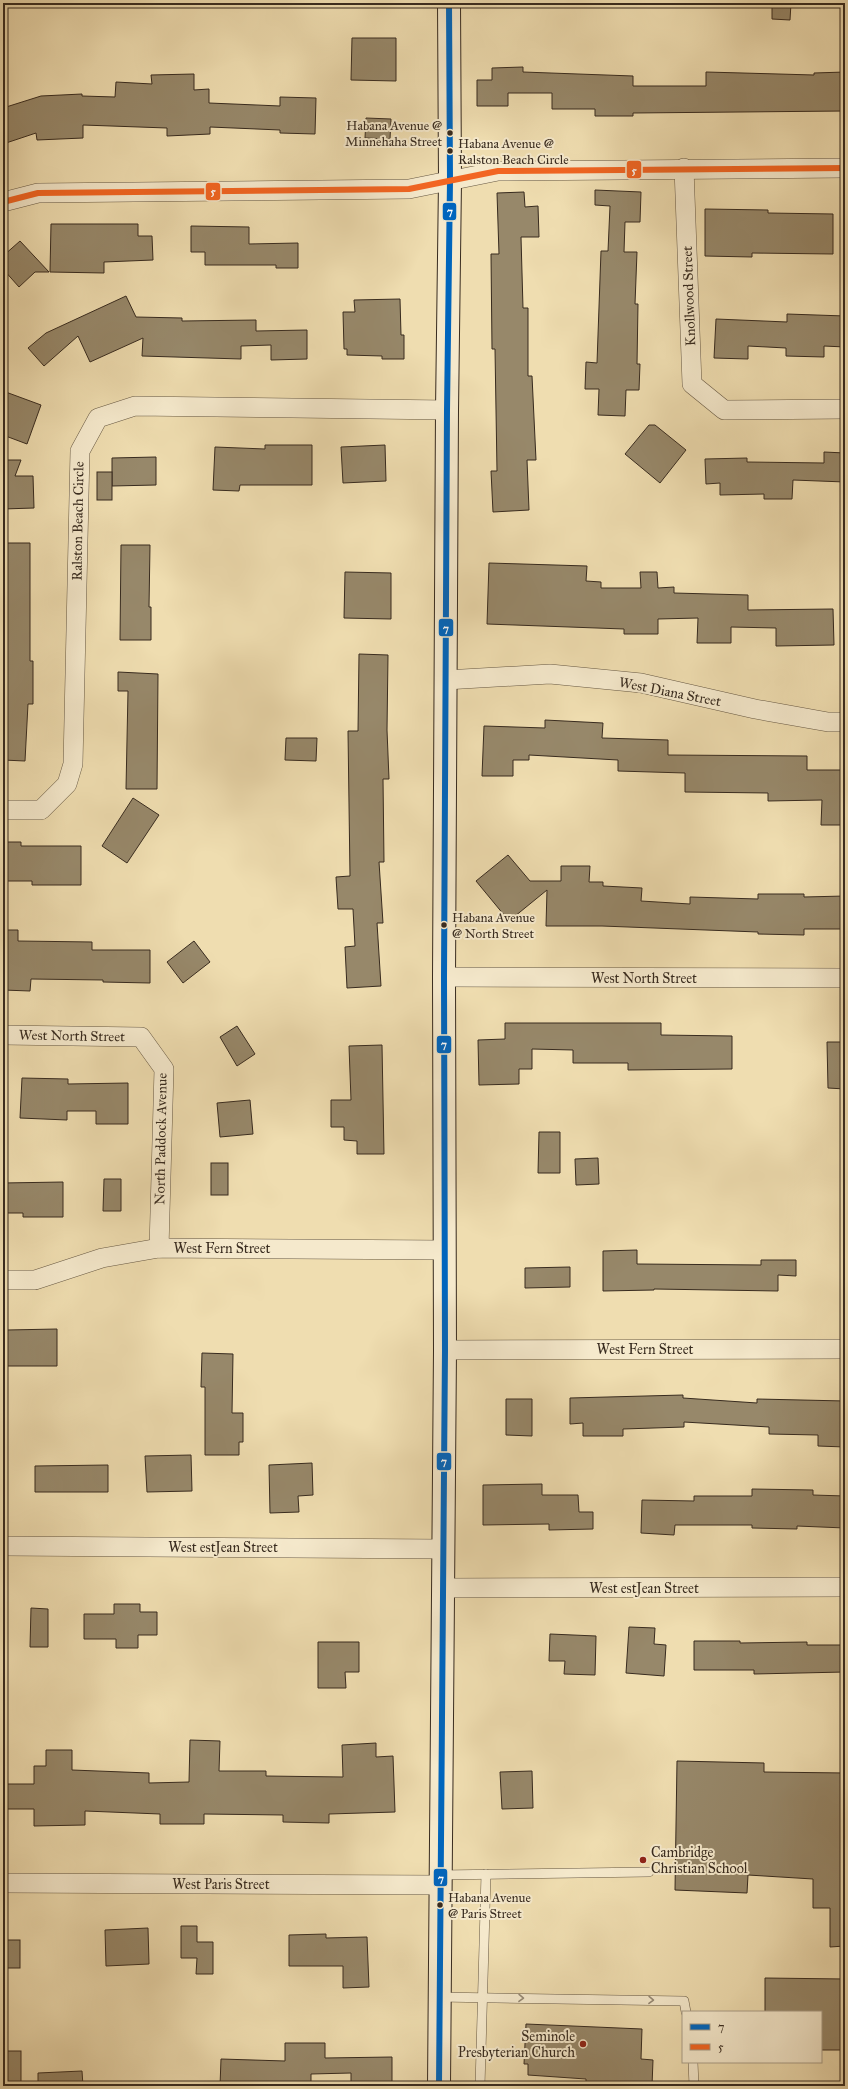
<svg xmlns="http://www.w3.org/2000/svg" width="848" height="2089" font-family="'IM FELL Great Primer',serif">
<rect width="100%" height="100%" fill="#efddb0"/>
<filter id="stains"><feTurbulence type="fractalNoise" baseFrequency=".005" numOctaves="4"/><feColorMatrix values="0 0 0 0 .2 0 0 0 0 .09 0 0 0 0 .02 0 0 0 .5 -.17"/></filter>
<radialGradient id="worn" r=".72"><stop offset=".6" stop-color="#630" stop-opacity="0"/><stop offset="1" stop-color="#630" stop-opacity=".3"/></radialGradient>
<g fill="#97886a" stroke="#382b1f">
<polygon points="772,3 791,3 790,20 772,19"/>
<polygon points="352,38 396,38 396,81 351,80"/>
<polygon points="523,67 523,72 633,76 633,86 706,86 706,72 814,75 814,73 845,72 845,111 633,113 633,116 595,116 595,109 552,109 552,93 508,93 508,106 477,106 477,80 492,80 492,68"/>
<polygon points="194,74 194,90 209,89 209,103 280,106 280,97 316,98 315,134 280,133 280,130 210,127 210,134 167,136 167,128 83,125 83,138 37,140 36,133 3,144 3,108 41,96 82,94 82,96 115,97 116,82 152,84 151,75"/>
<polygon points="366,118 391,119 390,139 365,138"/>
<polygon points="595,190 641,192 640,222 625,222 624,252 637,252 635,304 638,304 637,364 640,364 639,390 626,390 625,416 598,415 599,389 585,389 586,362 597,363 601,251 608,251 610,206 595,205"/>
<polygon points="524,192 525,207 538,206 539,237 521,237 523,308 528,308 528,376 532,376 536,460 527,460 529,510 493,512 491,471 497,471 495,349 492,349 491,254 499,254 497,193"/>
<polygon points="705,209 768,210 768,213 833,214 833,254 752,253 752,257 705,256"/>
<polygon points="51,224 138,224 138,236 152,236 153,260 104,262 104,273 50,272"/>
<polygon points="191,226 249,227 249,244 298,243 298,268 276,268 276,265 205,265 205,252 191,252"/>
<polygon points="20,241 49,272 35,272 19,287 3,269 3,256"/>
<polygon points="126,296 136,317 182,318 182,321 256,320 256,331 307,330 307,359 271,360 271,345 241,346 241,359 142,356 143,338 90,362 78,336 44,366 28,348 46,333"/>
<polygon points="400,299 401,335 404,335 404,359 382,359 382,356 347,355 347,349 344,349 343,312 355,312 354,300"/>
<polygon points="787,314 845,316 845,347 824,346 824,357 786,356 786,348 748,346 748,359 714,358 716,319 787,322"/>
<polygon points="3,391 41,405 27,444 3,435"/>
<polygon points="649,425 655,425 686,450 660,483 625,454"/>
<polygon points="265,445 312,445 312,485 240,485 239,491 213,490 215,447 265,449"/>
<polygon points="385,445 386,481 343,483 341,447"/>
<polygon points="824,452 845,453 845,482 793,480 792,499 764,499 764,494 720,495 720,483 706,484 705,459 747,458 747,462 824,463"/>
<polygon points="156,457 156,485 112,486 112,458"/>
<polygon points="3,460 21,460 15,476 33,476 34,508 3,509"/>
<rect x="97" y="472" width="15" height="28"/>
<polygon points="3,543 30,543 30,661 33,661 33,704 28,704 25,761 3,760"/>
<polygon points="121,545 150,545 149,607 151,607 151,640 120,640"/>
<polygon points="489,563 587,566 586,581 601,582 601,588 641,588 640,572 657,572 658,588 674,587 674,593 748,595 748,610 833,609 834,645 776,646 776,628 731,627 731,643 697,643 698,618 658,619 658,634 624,634 624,629 487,624"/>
<polygon points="345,572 391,573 391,619 344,618"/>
<polygon points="359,654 388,655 387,730 389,779 383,779 384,862 379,862 383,923 377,923 381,986 347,988 345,947 355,946 353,909 338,909 336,877 350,876 348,731 358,731"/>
<polygon points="118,672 158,674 157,789 126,789 128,691 118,691"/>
<polygon points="545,720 603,723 602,738 668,740 668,755 807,756 807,770 845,770 845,825 821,825 822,800 768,801 768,793 685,792 685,773 618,771 618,760 529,755 529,760 513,760 513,776 482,776 484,726 545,728"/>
<polygon points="286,738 317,738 316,761 285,760"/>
<polygon points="133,798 159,815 127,863 102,846"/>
<polygon points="3,842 21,842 21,846 81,846 81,885 32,885 32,881 3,881"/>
<polygon points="508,855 530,881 561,881 561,866 590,866 589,882 603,882 603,886 642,888 641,901 690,904 690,897 758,899 758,894 804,894 804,897 845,896 845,929 804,929 804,935 758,934 758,932 602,926 546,926 547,890 509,921 476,881"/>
<polygon points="3,930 18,930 18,941 92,942 92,950 150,950 150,983 103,982 103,980 31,979 30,991 3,990"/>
<polygon points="194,941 210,962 183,983 167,962"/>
<polygon points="505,1023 661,1023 661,1035 732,1036 732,1069 628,1070 628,1063 573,1063 573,1050 532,1049 532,1069 519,1069 519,1084 479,1085 478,1040 505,1039"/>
<polygon points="237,1026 255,1054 237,1066 220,1037"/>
<polygon points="827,1042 845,1042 845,1089 828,1088"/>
<polygon points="382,1045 384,1154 357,1154 357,1141 344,1140 344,1127 331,1127 331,1100 351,1100 349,1046"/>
<polygon points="22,1078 68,1079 68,1084 128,1083 128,1124 96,1124 96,1111 67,1111 67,1120 20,1118"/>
<polygon points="250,1100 253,1134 220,1137 217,1103"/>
<polygon points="539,1132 560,1132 560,1173 538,1173"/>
<polygon points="598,1158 599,1184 576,1185 575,1159"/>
<rect x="211" y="1163" width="17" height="32"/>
<polygon points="104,1179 121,1179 121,1211 103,1211"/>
<polygon points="63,1182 63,1217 23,1217 23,1213 3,1213 3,1183"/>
<polygon points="637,1250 637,1264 761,1265 761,1260 796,1260 796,1276 778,1275 778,1291 654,1289 654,1290 603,1291 603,1251"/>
<polygon points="570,1267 570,1287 525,1288 525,1268"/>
<polygon points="57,1329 57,1366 7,1366 7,1330"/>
<polygon points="202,1353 233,1354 232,1413 243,1413 243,1442 239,1442 239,1455 205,1455 205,1387 201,1387"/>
<polygon points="683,1395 683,1398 757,1403 757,1399 845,1401 845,1447 818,1446 818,1435 769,1434 769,1427 684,1422 684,1427 623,1429 623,1436 583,1436 583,1423 570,1424 570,1398"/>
<polygon points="506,1399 532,1399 532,1436 506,1435"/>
<polygon points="191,1455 192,1491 147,1492 145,1456"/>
<polygon points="312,1463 313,1495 298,1496 299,1512 270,1513 269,1465"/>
<polygon points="108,1465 108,1492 35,1492 35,1466"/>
<polygon points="542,1484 542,1495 578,1495 579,1512 593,1512 593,1529 549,1530 549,1524 483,1525 483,1485"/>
<polygon points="752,1489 813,1490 813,1495 845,1496 845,1528 797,1526 797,1529 752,1528 752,1525 675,1525 674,1535 641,1533 642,1500 694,1501 694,1496 752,1496"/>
<polygon points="114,1604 140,1604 140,1612 157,1612 157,1635 138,1635 138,1648 116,1648 116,1639 84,1639 84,1614 114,1614"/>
<polygon points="31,1608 48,1609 48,1647 30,1647"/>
<polygon points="629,1627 655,1628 654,1644 666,1645 664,1676 626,1673"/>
<polygon points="550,1634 596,1636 595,1675 564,1674 565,1661 549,1661"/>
<polygon points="694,1641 740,1641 740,1643 807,1642 807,1645 845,1645 845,1672 754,1674 754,1670 694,1670"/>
<polygon points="318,1642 359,1642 359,1672 345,1672 346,1688 318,1688"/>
<polygon points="190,1740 220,1741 219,1771 266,1771 266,1776 343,1777 342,1745 376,1743 376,1757 393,1756 395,1812 329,1814 329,1823 283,1822 283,1815 204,1814 204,1824 160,1824 160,1814 85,1811 85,1825 34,1826 34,1809 3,1809 3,1784 34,1784 34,1766 46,1766 46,1750 72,1750 72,1770 149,1773 149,1783 189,1782"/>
<polygon points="677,1761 764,1763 764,1772 845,1773 845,1946 830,1947 830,1908 813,1908 813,1879 748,1875 747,1893 675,1890"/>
<polygon points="532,1771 533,1808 502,1809 500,1772"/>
<polygon points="181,1926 197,1926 197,1942 213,1942 213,1974 196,1974 197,1958 181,1958"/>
<polygon points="148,1928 149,1964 106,1966 105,1930"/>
<polygon points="326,1934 326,1938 367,1937 369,1987 343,1988 343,1966 289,1966 289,1935"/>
<rect x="3" y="1940" width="17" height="28"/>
<polygon points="765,1978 845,1979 845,2050 821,2050 821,2012 765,2012"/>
<polygon points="526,2024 642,2029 641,2059 653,2060 652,2086 586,2086 586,2079 528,2075 528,2064 524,2064"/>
<polygon points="285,2043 325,2043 325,2058 392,2057 392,2086 351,2086 351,2073 311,2074 311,2086 220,2086 221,2059 285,2061"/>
<rect x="3" y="2051" width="18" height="35"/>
<polygon points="82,2071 83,2086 38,2086 38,2073"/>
</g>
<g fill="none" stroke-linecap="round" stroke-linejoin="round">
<defs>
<g id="lane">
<polyline points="440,1875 649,1872"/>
<polyline points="439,1997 684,2001 686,2012"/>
<polyline points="693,2062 694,2086"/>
<polyline points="480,2086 486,1874"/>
</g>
<g id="street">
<polyline points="684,168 692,384 724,410 845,409"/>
<polyline points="3,202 38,193 409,189 498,171 845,168"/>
<polyline points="445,680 550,674 641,683 755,709 828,722 845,722"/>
<polyline points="3,810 41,810 67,784 73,764 80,451 98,418 135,406 447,410"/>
<polyline points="444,977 845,978"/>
<polyline points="3,1035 141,1037 164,1069 159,1248"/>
<polyline points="3,1280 35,1280 102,1258 159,1248 445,1250"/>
<polyline points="445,1350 845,1349"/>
<polyline points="3,1546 443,1549"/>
<polyline points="443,1588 845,1587"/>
<polyline points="3,1883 440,1885"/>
</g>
<polyline id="secondary" points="439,2086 445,1350 444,977 447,410 450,181 449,3"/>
</defs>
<use href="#lane" stroke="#665843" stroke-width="10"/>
<use href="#street" stroke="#665843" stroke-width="20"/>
<use href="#secondary" stroke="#382b1f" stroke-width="24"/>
<use href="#lane" stroke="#f5e9cc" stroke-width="9"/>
<use href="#street" stroke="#f5e9cc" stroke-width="19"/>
<use href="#secondary" stroke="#f5e9cc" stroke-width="22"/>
<defs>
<polyline id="bus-1" points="439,2086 445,1350 444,977 447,410 450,181 449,3"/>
<polyline id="bus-2" points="3,202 38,193 409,189 498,171 845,168"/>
</defs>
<use href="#bus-1" stroke="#f5e9cc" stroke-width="9"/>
<use href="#bus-2" stroke="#f5e9cc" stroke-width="9"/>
<use href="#bus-1" stroke="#0065bd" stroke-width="6"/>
<use href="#bus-2" stroke="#f26522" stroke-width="6"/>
</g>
<defs><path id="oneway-chevron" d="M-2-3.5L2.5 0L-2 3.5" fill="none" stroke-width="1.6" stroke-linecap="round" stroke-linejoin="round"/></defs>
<g stroke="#968a76">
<use href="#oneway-chevron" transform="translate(521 1998) rotate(1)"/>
<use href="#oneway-chevron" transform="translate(651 2000) rotate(1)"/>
</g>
<g fill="#382b1f" stroke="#f5e9cc" stroke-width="1.5">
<circle cx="450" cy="133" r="3.5"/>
<circle cx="450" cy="151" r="3.5"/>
<circle cx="444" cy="925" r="3.5"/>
<circle cx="440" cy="1905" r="3.5"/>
</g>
<g fill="#8f2418" stroke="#f5e9cc" stroke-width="1.5">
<circle cx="643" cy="1860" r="4"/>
<circle cx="583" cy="2044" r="4"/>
</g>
<g text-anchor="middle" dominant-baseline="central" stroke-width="4" stroke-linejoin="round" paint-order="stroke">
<g font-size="13" fill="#382b1f" stroke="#f5e9cc" text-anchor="start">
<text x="442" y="126" text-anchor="end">Habana Avenue @<tspan x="442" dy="16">Minnehaha Street</tspan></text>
<text x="458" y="144">Habana Avenue @<tspan x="458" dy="16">Ralston Beach Circle</tspan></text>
<text x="452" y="918">Habana Avenue<tspan x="452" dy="16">@ North Street</tspan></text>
<text x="448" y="1898">Habana Avenue<tspan x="448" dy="16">@ Paris Street</tspan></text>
</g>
<g font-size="14" fill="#382b1f" stroke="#f5e9cc">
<text transform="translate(689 296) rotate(-92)">Knollwood Street</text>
<text transform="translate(78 521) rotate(-89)">Ralston Beach Circle</text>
<text transform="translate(670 692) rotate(11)">West Diana Street</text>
<text x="644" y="978">West North Street</text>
<text transform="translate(72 1036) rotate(1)">West North Street</text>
<text transform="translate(161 1139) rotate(-89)">North Paddock Avenue</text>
<text x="222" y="1248">West Fern Street</text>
<text x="645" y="1349">West Fern Street</text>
<text x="223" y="1547">West estJean Street</text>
<text x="644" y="1588">West estJean Street</text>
<text x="221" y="1884">West Paris Street</text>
</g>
<g font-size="14" fill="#382b1f" stroke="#f5e9cc" text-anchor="start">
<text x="651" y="1852">Cambridge<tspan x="651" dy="16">Christian School</tspan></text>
<text x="575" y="2036" text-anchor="end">Seminole<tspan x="575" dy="16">Presbyterian Church</tspan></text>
</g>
</g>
<g stroke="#f5e9cc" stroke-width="1.5">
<rect x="626" y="160" width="16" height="19" rx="4" fill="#f26522"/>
<rect x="205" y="182" width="16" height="19" rx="4" fill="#f26522"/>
<rect x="442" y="202" width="15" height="19" rx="4" fill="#0065bd"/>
<rect x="438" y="618" width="16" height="19" rx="4" fill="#0065bd"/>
<rect x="436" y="1035" width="16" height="19" rx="4" fill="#0065bd"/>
<rect x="436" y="1452" width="16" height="19" rx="4" fill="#0065bd"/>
<rect x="433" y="1868" width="15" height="19" rx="4" fill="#0065bd"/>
</g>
<g font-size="11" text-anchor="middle" font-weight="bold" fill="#fff">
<text x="634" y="174">5</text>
<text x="213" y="195">5</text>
<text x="450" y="215">7</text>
<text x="446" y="632">7</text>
<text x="444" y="1048">7</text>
<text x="444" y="1465">7</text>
<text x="441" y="1882">7</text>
</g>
<rect width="848" height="2089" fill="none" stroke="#efddb0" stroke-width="16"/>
<rect x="4" y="4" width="840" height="2081" fill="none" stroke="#382b1f" stroke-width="2"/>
<rect x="8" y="8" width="832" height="2073" fill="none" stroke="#382b1f"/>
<rect x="682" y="2011" width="140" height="52" fill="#f5e9cc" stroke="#a99d87"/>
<rect x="690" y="2024" width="20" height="6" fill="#0065bd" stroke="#a99d87"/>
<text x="718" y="2031" font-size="12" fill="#382b1f">7</text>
<rect x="690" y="2044" width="20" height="6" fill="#f26522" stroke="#a99d87"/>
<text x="718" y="2051" font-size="12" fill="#382b1f">5</text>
<rect width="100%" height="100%" filter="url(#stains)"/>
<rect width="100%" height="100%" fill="url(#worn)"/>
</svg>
